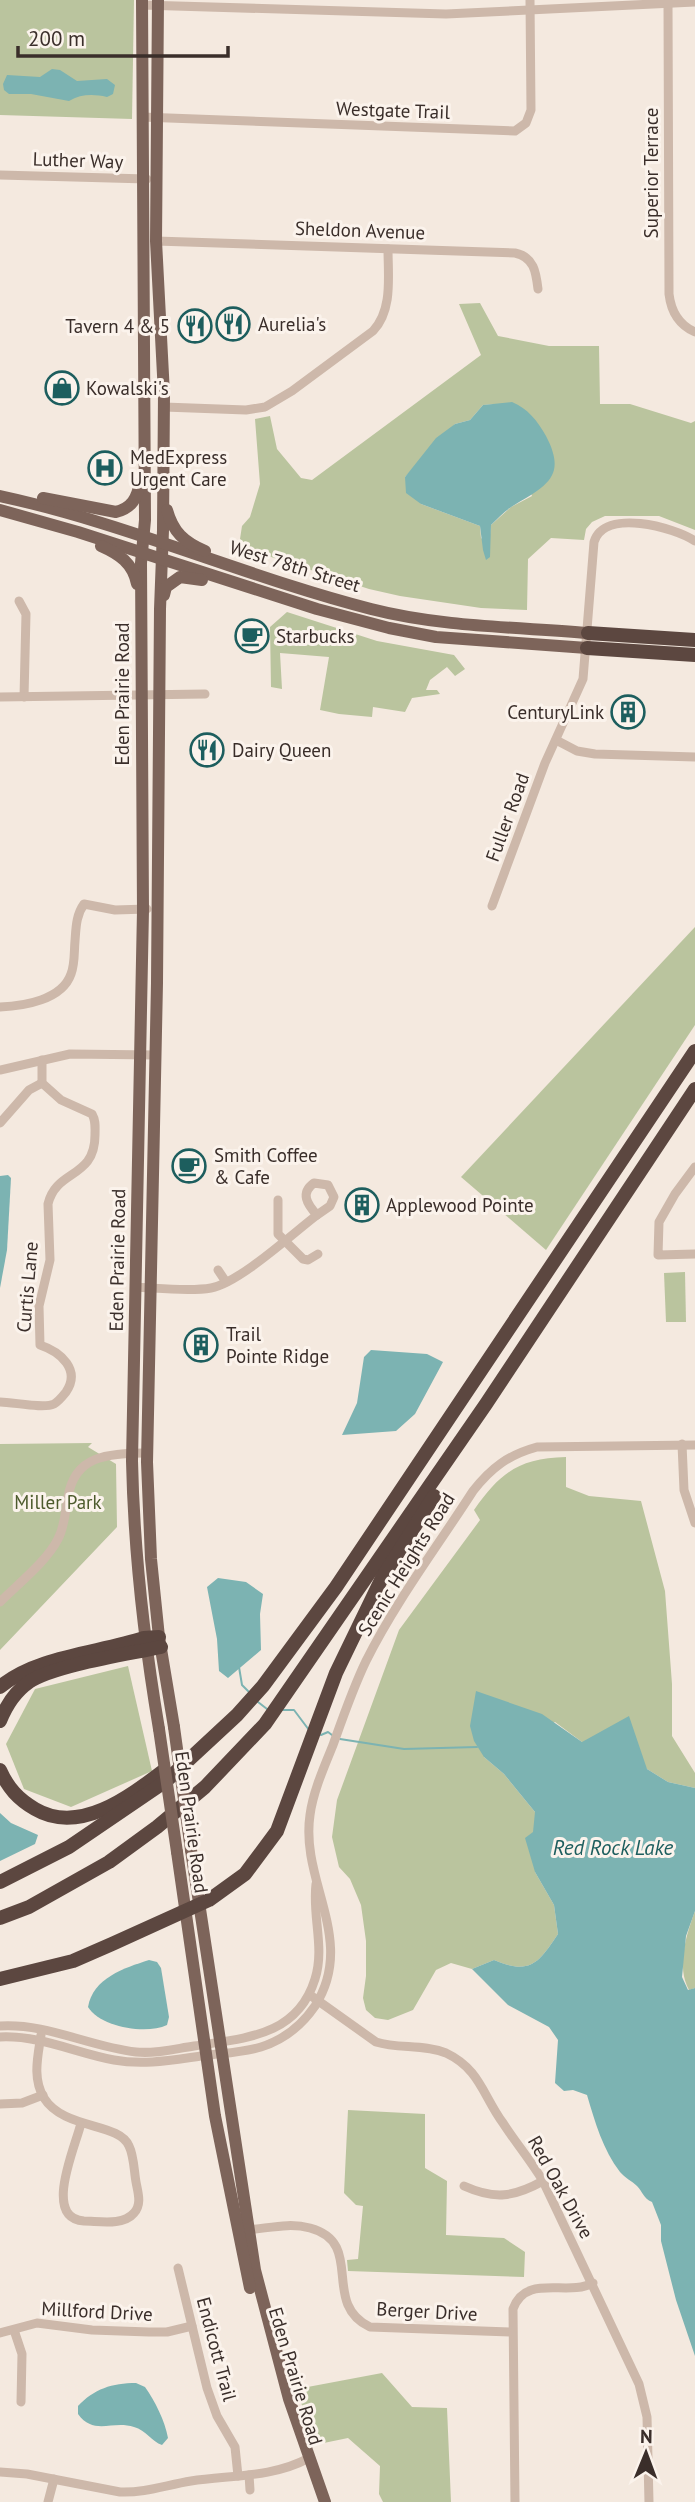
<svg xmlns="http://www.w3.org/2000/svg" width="695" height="2502" font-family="'PT Sans',sans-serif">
<rect width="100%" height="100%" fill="#f4e9df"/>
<g fill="#bac49e" fill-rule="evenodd">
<polygon points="0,0 134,0 132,119 0,115"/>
<path d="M480,303l18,33 51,10h50l1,58h30l61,19 4,-2v109l-36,-14h-54l-13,6 -6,7 -2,11 -33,-2 -23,21 -1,51 -46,-2 -81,-12 -31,-7 -107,-35 -13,-7 -9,-8 2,-13 8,-9 10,-33 -5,-65 15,-3 7,33 24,29 11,2 169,-125 -22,-51zM496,404l36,92 -21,11 -20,18 -2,19 -8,-6 -1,-12 -59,-22 -16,-27 50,-53 15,-4 13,-15z"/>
<polygon points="287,612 377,641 454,655 465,669 455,676 447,667 430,680 426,690 437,690 440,694 412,698 405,712 373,707 372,717 339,714 320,710 329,657 280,653 282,689 271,687 270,627"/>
<polygon points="695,927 695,1025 546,1250 461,1177"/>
<polygon points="685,1272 686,1322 666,1322 664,1273"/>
<polygon points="92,1443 88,1447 116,1464 117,1527 0,1650 0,1444"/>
<path d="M566,1457v30l23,9 52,5 24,90 7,93v52l23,37v15l-27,-6 -21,-13 -65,-27 -27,-20 -71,35 20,17 31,38v60l19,33 4,29c-20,30 -28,41 -64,26l-22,9 -21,-6 -15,7 -23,40 -25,10 -13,-2 -9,-8 -3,-12 3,-22v-35l-5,-36 -11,-26 -11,-12 -7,-30 5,-37 62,-170 81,-110 -6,-10c26,-37 45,-52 92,-53z"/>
<polygon points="128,1666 152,1771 71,1807 24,1789 6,1744 35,1689"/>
<path d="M695,1911v77l-6,2c-13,-24 -3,-54 6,-79z"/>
<polygon points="348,2110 425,2114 425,2168 447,2181 446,2235 504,2238 525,2252 524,2277 348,2271 347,2260 358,2259 363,2206 356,2205 344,2193"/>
<polygon points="382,2373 412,2407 447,2408 451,2502 383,2502 379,2494 380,2466 348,2438 314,2445 297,2389"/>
</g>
<g fill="#7cb3b2">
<path d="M52,69l8,1 17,11 30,-2 8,6 -2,9 -6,3c-14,-3 -26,-3 -38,4l-38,-7h-22l-5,-4 -1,-6 4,-9 33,2z"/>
<path d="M512,402c16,7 25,18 34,34 21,40 1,49 -30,68 -9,5 -17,13 -25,21l-1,32 -4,3 -3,-10 -3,-24 -59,-22 -15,-11 -1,-16 31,-39 19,-14 15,-4 13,-15z"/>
<polygon points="8,1175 11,1178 7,1250 0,1288 0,1176"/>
<polygon points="371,1350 427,1354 443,1362 415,1414 396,1431 342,1435 357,1403 364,1357"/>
<polygon points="218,1578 246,1582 263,1594 260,1614 261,1650 228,1678 219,1671 217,1639 207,1587"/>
<path d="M476,1691l66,23 40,28 47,-26 18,53 21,13 27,6v123l-9,25 -4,41 6,13 7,-2v368l-19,-56 -15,-59v-16l-9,-23c-9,-4 -9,-10 -15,-16 -5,-5 -12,-8 -17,-14 -17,-22 -25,-50 -33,-77l-14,-5 -9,1 -9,-8 3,-43 -9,-13 -41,-22 -36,-36 22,-9c36,15 44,4 64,-26l-4,-29 -19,-33 -10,-34 8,-6 2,-20 -31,-38 -20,-17 -10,-16 -4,-15z"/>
<polygon points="0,1813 11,1823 38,1835 35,1844 0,1861"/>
<path d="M149,1960l8,2 4,6 8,49 -2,8c-21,10 -67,2 -79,-18 5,-29 36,-39 61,-47z"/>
<path d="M136,2383l9,4c10,14 20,34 23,51l-6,7c-10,-3 -16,-15 -28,-18 -22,-7 -40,9 -56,-13v-8c16,-17 34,-23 58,-23z"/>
</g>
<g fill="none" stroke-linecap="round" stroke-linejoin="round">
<g stroke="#7cb3b2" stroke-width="2">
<polyline points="239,1667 242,1685 250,1693"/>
<polyline points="258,1702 267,1709"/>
<polyline points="283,1710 294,1710 309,1730"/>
<polyline points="321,1735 328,1732 332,1735"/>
<polyline points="340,1739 404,1749 477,1747"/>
</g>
<g stroke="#cdb8aa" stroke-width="9">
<path d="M668,3l1,291c2,17 10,31 26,38"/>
<polyline points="142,5 446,14 695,2"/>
<polyline points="142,117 515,131 526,123 531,110 530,0"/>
<polyline points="0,175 147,179"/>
<path d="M156,241l359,12c19,4 21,19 23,36"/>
<path d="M164,407l82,3 19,-3 27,-16 81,-60c20,-21 15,-55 15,-82"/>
<polyline points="19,601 26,614 24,697"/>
<polyline points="0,697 205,694"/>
<polyline points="556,740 577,751 595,754 695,757"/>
<path d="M492,906l53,-143 38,-84 11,-137c10,-34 80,-15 101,-1"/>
<path d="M0,1007c24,-1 62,-7 71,-33 4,-10 3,-23 4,-33 1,-13 1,-26 9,-37l31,6 32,-1"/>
<polyline points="0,1070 70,1054 155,1055"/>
<polyline points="0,1123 29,1090 42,1083"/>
<polyline points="695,1167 675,1194 659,1222 658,1255 695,1254"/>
<path d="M314,1183l14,2 6,12 -4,9 -13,9c-10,-11 -17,-22 -3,-32z"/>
<polyline points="278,1200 278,1234 303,1259 308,1260 318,1254"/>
<polyline points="218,1270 226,1282"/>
<path d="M135,1287c23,1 54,5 76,1 28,-5 81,-54 106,-73"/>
<path d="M0,1402c13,0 43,7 54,2 5,-3 8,-7 12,-12 15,-22 -5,-40 -26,-47l-1,-39 11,-46 -2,-56c8,-35 47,-25 47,-69 0,-8 1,-14 -3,-21l-31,-14 -19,-17v-23"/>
<polyline points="682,1444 684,1490 695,1523"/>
<path d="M0,1602c18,-18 47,-41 58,-63 7,-13 7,-28 10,-42 7,-44 43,-43 79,-44"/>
<path d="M310,1995l66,47c23,7 47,2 70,11 34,16 37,43 57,70 13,20 28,38 40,58l96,203 8,33 2,85"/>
<path d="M0,2026c47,-3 90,21 136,26 19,2 38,-3 58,-6 50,-8 103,-9 121,-67 10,-31 -3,-63 1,-95"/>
<path d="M41,2035c-3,21 -9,43 3,63 20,32 75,24 85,48 5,10 5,25 7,36 2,11 6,22 -2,31 -11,13 -35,8 -50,8 -42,-3 -8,-75 -3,-98"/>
<path d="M0,2037c40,-2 76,16 114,23 32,6 63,-1 95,-5 17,-2 35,-3 52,-8 22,-7 41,-22 54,-41 42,-66 -15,-124 -5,-191 3,-23 14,-48 23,-70 10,-28 20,-57 33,-84 30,-60 71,-114 107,-170 18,-23 35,-36 64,-44l158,-2"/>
<polyline points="0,2104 22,2103 43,2095"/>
<path d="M464,2186c31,14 50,11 79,-5"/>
<path d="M245,2230c21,-1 43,-8 65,-2 56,15 10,75 60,99l142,5"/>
<polyline points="178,2268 207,2388 217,2416 235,2447 238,2476"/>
<polyline points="14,2330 22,2354 21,2402"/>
<polyline points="0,2333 37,2323 92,2330 149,2332 167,2332 192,2326"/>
<path d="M0,2472l27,2 93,18c25,1 46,-7 71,-11 39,-6 81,-3 118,-23"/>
<polyline points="249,2475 250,2490"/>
<polyline points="48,2502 54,2479"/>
<path d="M515,2502l-2,-193c13,-36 54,-12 80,-26"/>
</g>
<g stroke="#7d645a" stroke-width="12">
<path d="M142,0l3,520 -4,43 2,347 -11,551c2,91 12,179 27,268"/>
<polyline points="158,0 156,241 164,394 163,530 160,609 157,983 147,1462 151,1559 159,1637 174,1727"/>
<path d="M0,496c126,27 246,81 371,113 70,18 145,18 217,24"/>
<path d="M43,498l73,14c16,-4 21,-14 24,-29"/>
<polyline points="0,510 78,532 317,609 389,628 436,637 587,648"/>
<path d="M167,510c6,22 17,32 38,41"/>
<path d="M101,546c18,8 32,17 36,38"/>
<polyline points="164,595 166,587 180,577 202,580"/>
<polyline points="191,1850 255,2270 289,2399 325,2502"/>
<polyline points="177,1852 215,2116 250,2288"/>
</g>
<g stroke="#5c4740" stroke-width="14">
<polyline points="588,633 695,640"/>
<polyline points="587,648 695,655"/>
<path d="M0,1687c36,-31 99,-34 144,-49l15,-1"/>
<path d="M0,1721c6,-15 16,-30 29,-39 26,-17 100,-28 132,-35"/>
<path d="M0,1770c8,18 18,29 35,39 44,26 94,-12 128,-38"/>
<polyline points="0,1882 69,1847 166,1781 237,1715 263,1686 336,1587 695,1051"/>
<polyline points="0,1918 29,1907 109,1862 157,1827 205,1787 265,1724 486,1404 695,1089"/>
<polyline points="0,1979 73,1961 112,1944 209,1900 245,1874 277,1831 336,1673 382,1578 434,1496"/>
</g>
<g stroke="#7d645a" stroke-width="12">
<polyline points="174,1727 191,1850"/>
<polyline points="159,1729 177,1852"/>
</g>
</g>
<defs>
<symbol id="restaurant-ring" viewBox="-11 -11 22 22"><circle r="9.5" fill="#fbf3ec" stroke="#1d5e5e" stroke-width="1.5"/><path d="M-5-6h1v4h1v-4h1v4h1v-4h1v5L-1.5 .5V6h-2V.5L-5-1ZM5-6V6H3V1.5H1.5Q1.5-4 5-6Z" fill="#1d5e5e"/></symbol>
<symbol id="shop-ring" viewBox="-11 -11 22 22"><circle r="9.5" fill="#fbf3ec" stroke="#1d5e5e" stroke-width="1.5"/><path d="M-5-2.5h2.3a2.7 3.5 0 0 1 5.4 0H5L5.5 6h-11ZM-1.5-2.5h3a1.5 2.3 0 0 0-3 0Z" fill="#1d5e5e"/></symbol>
<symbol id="hospital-ring" viewBox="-11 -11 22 22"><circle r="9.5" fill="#fbf3ec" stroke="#1d5e5e" stroke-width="1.5"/><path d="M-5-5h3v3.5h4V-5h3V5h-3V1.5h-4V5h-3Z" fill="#1d5e5e"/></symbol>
<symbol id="cafe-ring" viewBox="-11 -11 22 22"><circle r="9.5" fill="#fbf3ec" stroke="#1d5e5e" stroke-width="1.5"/><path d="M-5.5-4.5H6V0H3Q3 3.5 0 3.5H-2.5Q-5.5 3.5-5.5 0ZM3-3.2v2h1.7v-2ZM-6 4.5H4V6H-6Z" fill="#1d5e5e"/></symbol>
<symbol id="building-ring" viewBox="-11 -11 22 22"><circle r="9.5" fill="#fbf3ec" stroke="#1d5e5e" stroke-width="1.5"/><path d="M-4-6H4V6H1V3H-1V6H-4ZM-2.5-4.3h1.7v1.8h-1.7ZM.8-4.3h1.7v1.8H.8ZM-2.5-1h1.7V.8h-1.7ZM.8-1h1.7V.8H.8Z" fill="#1d5e5e"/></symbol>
</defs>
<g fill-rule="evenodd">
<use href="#restaurant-ring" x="214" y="305" width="38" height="38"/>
<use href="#restaurant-ring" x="176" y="307" width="38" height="38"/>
<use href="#shop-ring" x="43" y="369" width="38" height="38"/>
<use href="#hospital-ring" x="86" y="449" width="38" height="38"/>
<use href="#cafe-ring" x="233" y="617" width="38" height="38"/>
<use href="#building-ring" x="609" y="693" width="38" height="38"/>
<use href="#restaurant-ring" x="188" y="731" width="38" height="38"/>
<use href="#cafe-ring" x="170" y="1147" width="38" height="38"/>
<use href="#building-ring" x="343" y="1186" width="38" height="38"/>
<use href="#building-ring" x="182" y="1326" width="38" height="38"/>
</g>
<g text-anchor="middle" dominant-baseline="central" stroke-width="6" stroke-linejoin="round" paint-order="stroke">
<g font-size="19" fill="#3a2e2a" stroke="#fbf3ec">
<text transform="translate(393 110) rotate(2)">Westgate Trail</text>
<text transform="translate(78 160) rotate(2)">Luther Way</text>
<text transform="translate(651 173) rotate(-90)">Superior Terrace</text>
<text transform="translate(360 230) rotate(2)">Sheldon Avenue</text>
<text transform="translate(295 566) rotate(17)">West 78th Street</text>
<text transform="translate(122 694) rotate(-90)">Eden Prairie Road</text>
<text transform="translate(507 817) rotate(-70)">Fuller Road</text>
<text transform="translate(117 1260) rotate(-89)">Eden Prairie Road</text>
<text transform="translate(27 1287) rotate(-85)">Curtis Lane</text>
<text transform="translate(406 1564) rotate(-58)">Scenic Heights Road</text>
<text transform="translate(192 1822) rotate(82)">Eden Prairie Road</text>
<text transform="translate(561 2187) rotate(61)">Red Oak Drive</text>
<text transform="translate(97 2311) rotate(3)">Millford Drive</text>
<text transform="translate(427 2311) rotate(3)">Berger Drive</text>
<text transform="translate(217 2349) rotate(75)">Endicott Trail</text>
<text transform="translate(296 2376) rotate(73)">Eden Prairie Road</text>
</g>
<g font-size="19" fill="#3a2e2a" stroke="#fbf3ec" text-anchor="start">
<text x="258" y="324">Aurelia's</text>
<text x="170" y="326" text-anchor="end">Tavern 4 &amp; 5</text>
<text x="86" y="388">Kowalski's</text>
<text x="130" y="457">MedExpress<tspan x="130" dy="22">Urgent Care</tspan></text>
<text x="276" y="636">Starbucks</text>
<text x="604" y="712" text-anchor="end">CenturyLink</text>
<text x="232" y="750">Dairy Queen</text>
<text x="214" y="1155">Smith Coffee<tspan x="214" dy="22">&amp; Cafe</tspan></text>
<text x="386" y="1205">Applewood Pointe</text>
<text x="226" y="1334">Trail<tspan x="226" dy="22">Pointe Ridge</tspan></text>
</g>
<g font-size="19" fill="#4c5a2c" stroke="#fbf3ec">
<text x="58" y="1502">Miller Park</text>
</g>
<g font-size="21" font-style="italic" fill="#1d5e5e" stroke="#fbf3ec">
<text x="613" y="1847">Red Rock Lake</text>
</g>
</g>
<g transform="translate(646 2453) rotate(1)" stroke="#fbf3ec" stroke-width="5" paint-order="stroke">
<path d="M0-5L12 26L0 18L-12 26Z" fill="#3a2e2a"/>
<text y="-10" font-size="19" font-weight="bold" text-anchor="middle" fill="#3a2e2a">N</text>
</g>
<path d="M18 46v10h210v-10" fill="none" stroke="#3a2e2a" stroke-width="3.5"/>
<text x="28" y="46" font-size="21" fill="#3a2e2a" stroke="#fbf3ec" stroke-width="5" paint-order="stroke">200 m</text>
</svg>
